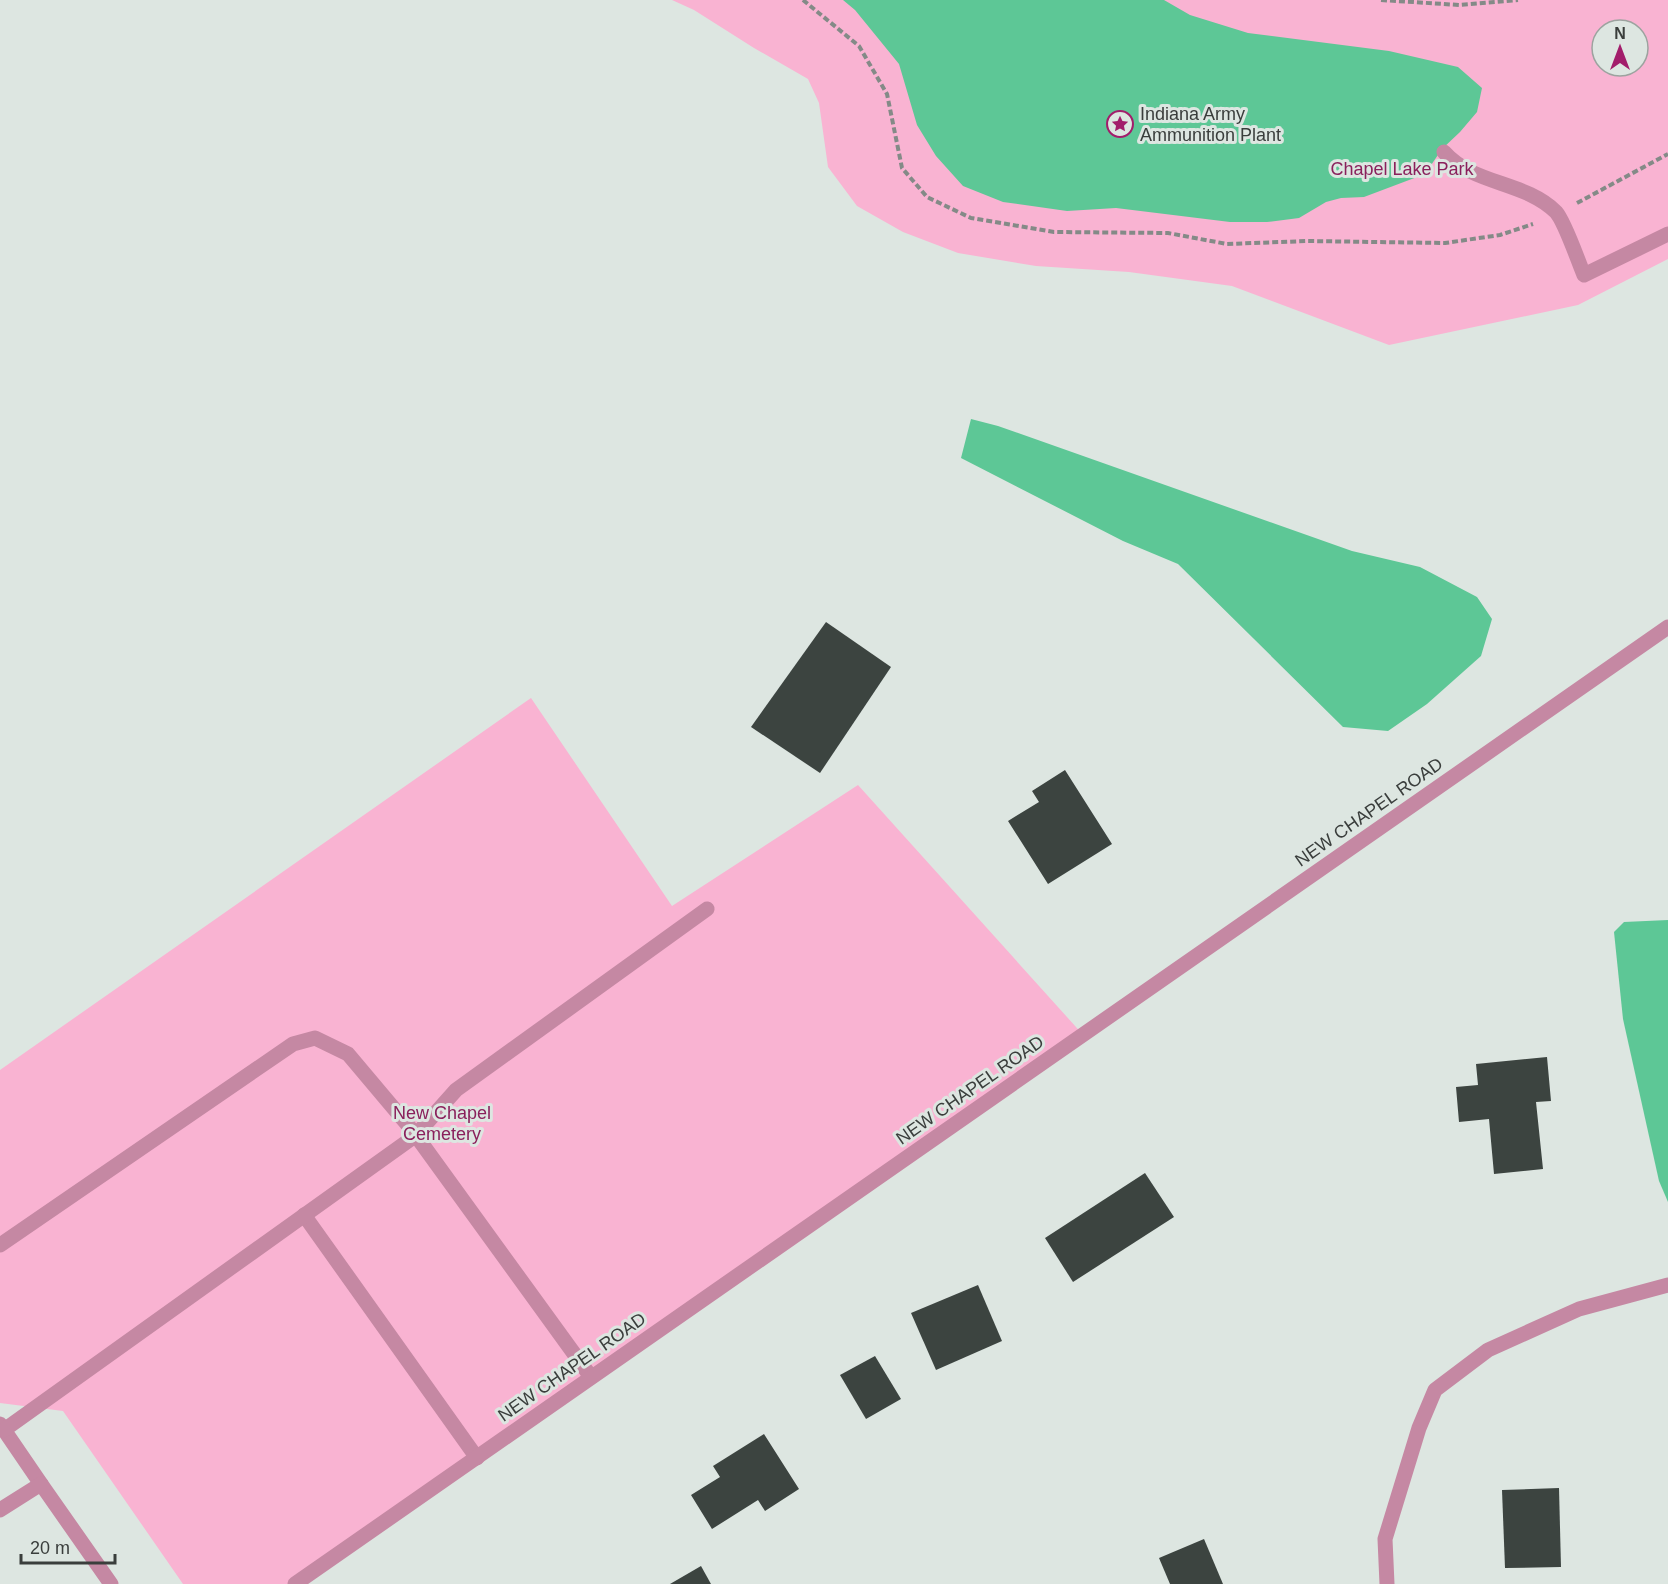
<svg xmlns="http://www.w3.org/2000/svg" width="1668" height="1584" font-family="Helvetica,sans-serif">
<rect width="100%" height="100%" fill="#dde6e1"/>
<g fill="#f9b3d2" fill-rule="evenodd">
<path d="M672,0h996v259l-90,46 -189,40 -157,-59 -103,-14 -93,-6 -78,-13 -55,-21 -46,-26 -29,-39 -9,-64 -11,-24 -54,-31 -60,-38zM1602,30h36v36h-36z"/>
<polygon points="531,698 672,906 858,785 1085,1037 299,1584 183,1584 63,1411 0,1403 0,1070"/>
</g>
<g fill="#5dc796">
<polygon points="843,0 1164,0 1190,15 1248,33 1389,51 1458,67 1482,88 1477,112 1460,132 1442,149 1425,174 1364,197 1341,198 1326,202 1299,218 1267,222 1230,222 1116,208 1067,211 1003,202 963,186 936,156 917,125 899,64 855,10"/>
<polygon points="971,419 998,426 1352,551 1420,567 1477,597 1492,619 1481,656 1427,704 1388,731 1343,727 1178,564 1123,541 961,458"/>
<polygon points="1668,920 1668,1202 1659,1181 1623,1019 1614,932 1624,922"/>
</g>
<g fill="#3c4440">
<polygon points="826,622 891,667 820,773 751,727"/>
<polygon points="1065,770 1112,844 1048,884 1008,821 1039,802 1032,791"/>
<polygon points="1547,1057 1551,1101 1536,1102 1543,1169 1494,1174 1489,1119 1459,1122 1456,1087 1478,1085 1476,1064"/>
<polygon points="1145,1173 1174,1217 1073,1282 1045,1238"/>
<polygon points="978,1285 1002,1341 936,1370 911,1313"/>
<polygon points="875,1356 901,1399 866,1419 840,1375"/>
<polygon points="764,1434 799,1489 765,1511 758,1500 712,1529 691,1495 720,1477 713,1466"/>
<polygon points="1559,1488 1561,1567 1505,1568 1502,1490"/>
<polygon points="1204,1539 1223,1584 1170,1584 1159,1558"/>
<polygon points="701,1566 711,1584 670,1584"/>
</g>
<g fill="none" stroke-linecap="round" stroke-linejoin="round">
<g stroke="#848a87" stroke-width="4" stroke-dasharray="6 3" stroke-linecap="butt">
<polyline points="803,0 859,46 887,94 902,168 927,197 971,218 1054,232 1168,233 1227,244 1308,241 1445,243 1500,235 1533,224"/>
<polyline points="1381,0 1459,5 1518,0"/>
<polyline points="1577,203 1668,154"/>
</g>
<g stroke="#c588a3" stroke-width="15">
<path d="M1444,152c29,33 81,29 112,60 9,10 22,49 28,63l84,-41"/>
<polyline points="304,1215 477,1458"/>
<polyline points="0,1245 293,1044 315,1038 348,1054 412,1130 591,1377"/>
<polyline points="0,1424 41,1484"/>
<polyline points="4,1430 415,1136 456,1090 707,909"/>
<polyline points="0,1510 41,1484 111,1584"/>
<polyline points="295,1584 1668,627"/>
<polyline points="1387,1584 1385,1539 1419,1428 1435,1390 1488,1350 1579,1309 1668,1285"/>
</g>
</g>
<defs>
<symbol id="sight-ring" viewBox="-11 -11 22 22"><circle r="9.5" fill="#dde6e1" stroke="#a21d6b" stroke-width="1.5"/><path d="M0-6L1.8-2.2L6-1.7L2.9 1.2L3.7 5.4L0 3.3L-3.7 5.4L-2.9 1.2L-6-1.7L-1.8-2.2Z" fill="#a21d6b"/></symbol>
</defs>
<g fill-rule="evenodd">
<use href="#sight-ring" x="1105" y="109" width="30" height="30"/>
</g>
<g text-anchor="middle" dominant-baseline="central" stroke-width="6" stroke-linejoin="round" paint-order="stroke">
<g font-size="18" fill="#3a3e3c" stroke="#dde6e1" text-anchor="start">
<text x="1140" y="114">Indiana Army<tspan x="1140" dy="21">Ammunition Plant</tspan></text>
</g>
<g font-size="18" fill="#8a205c" stroke="#dde6e1">
<text x="1402" y="169">Chapel Lake Park</text>
<text x="442" y="1113">New Chapel<tspan x="442" dy="21">Cemetery</tspan></text>
</g>
<g font-size="18" fill="#3a3e3c" stroke="#dde6e1">
<text transform="translate(1369 812) rotate(-35)">NEW CHAPEL ROAD</text>
<text transform="translate(970 1090) rotate(-35)">NEW CHAPEL ROAD</text>
<text transform="translate(572 1367) rotate(-35)">NEW CHAPEL ROAD</text>
</g>
</g>
<g transform="translate(1620 48)"><circle r="28" fill="#dde6e1" stroke="#9ca39f" stroke-width="1.5"/>
<path d="M0-4.5L10 22L0 15L-10 22Z" fill="#a21d6b"/>
<text y="-9" font-size="16" font-weight="bold" text-anchor="middle" fill="#3a3e3c">N</text>
</g>
<path d="M21 1554v9h94v-9" fill="none" stroke="#3a3e3c" stroke-width="3"/>
<text x="30" y="1554" font-size="18" fill="#3a3e3c" stroke="#dde6e1" stroke-width="4.5" paint-order="stroke">20 m</text>
</svg>
